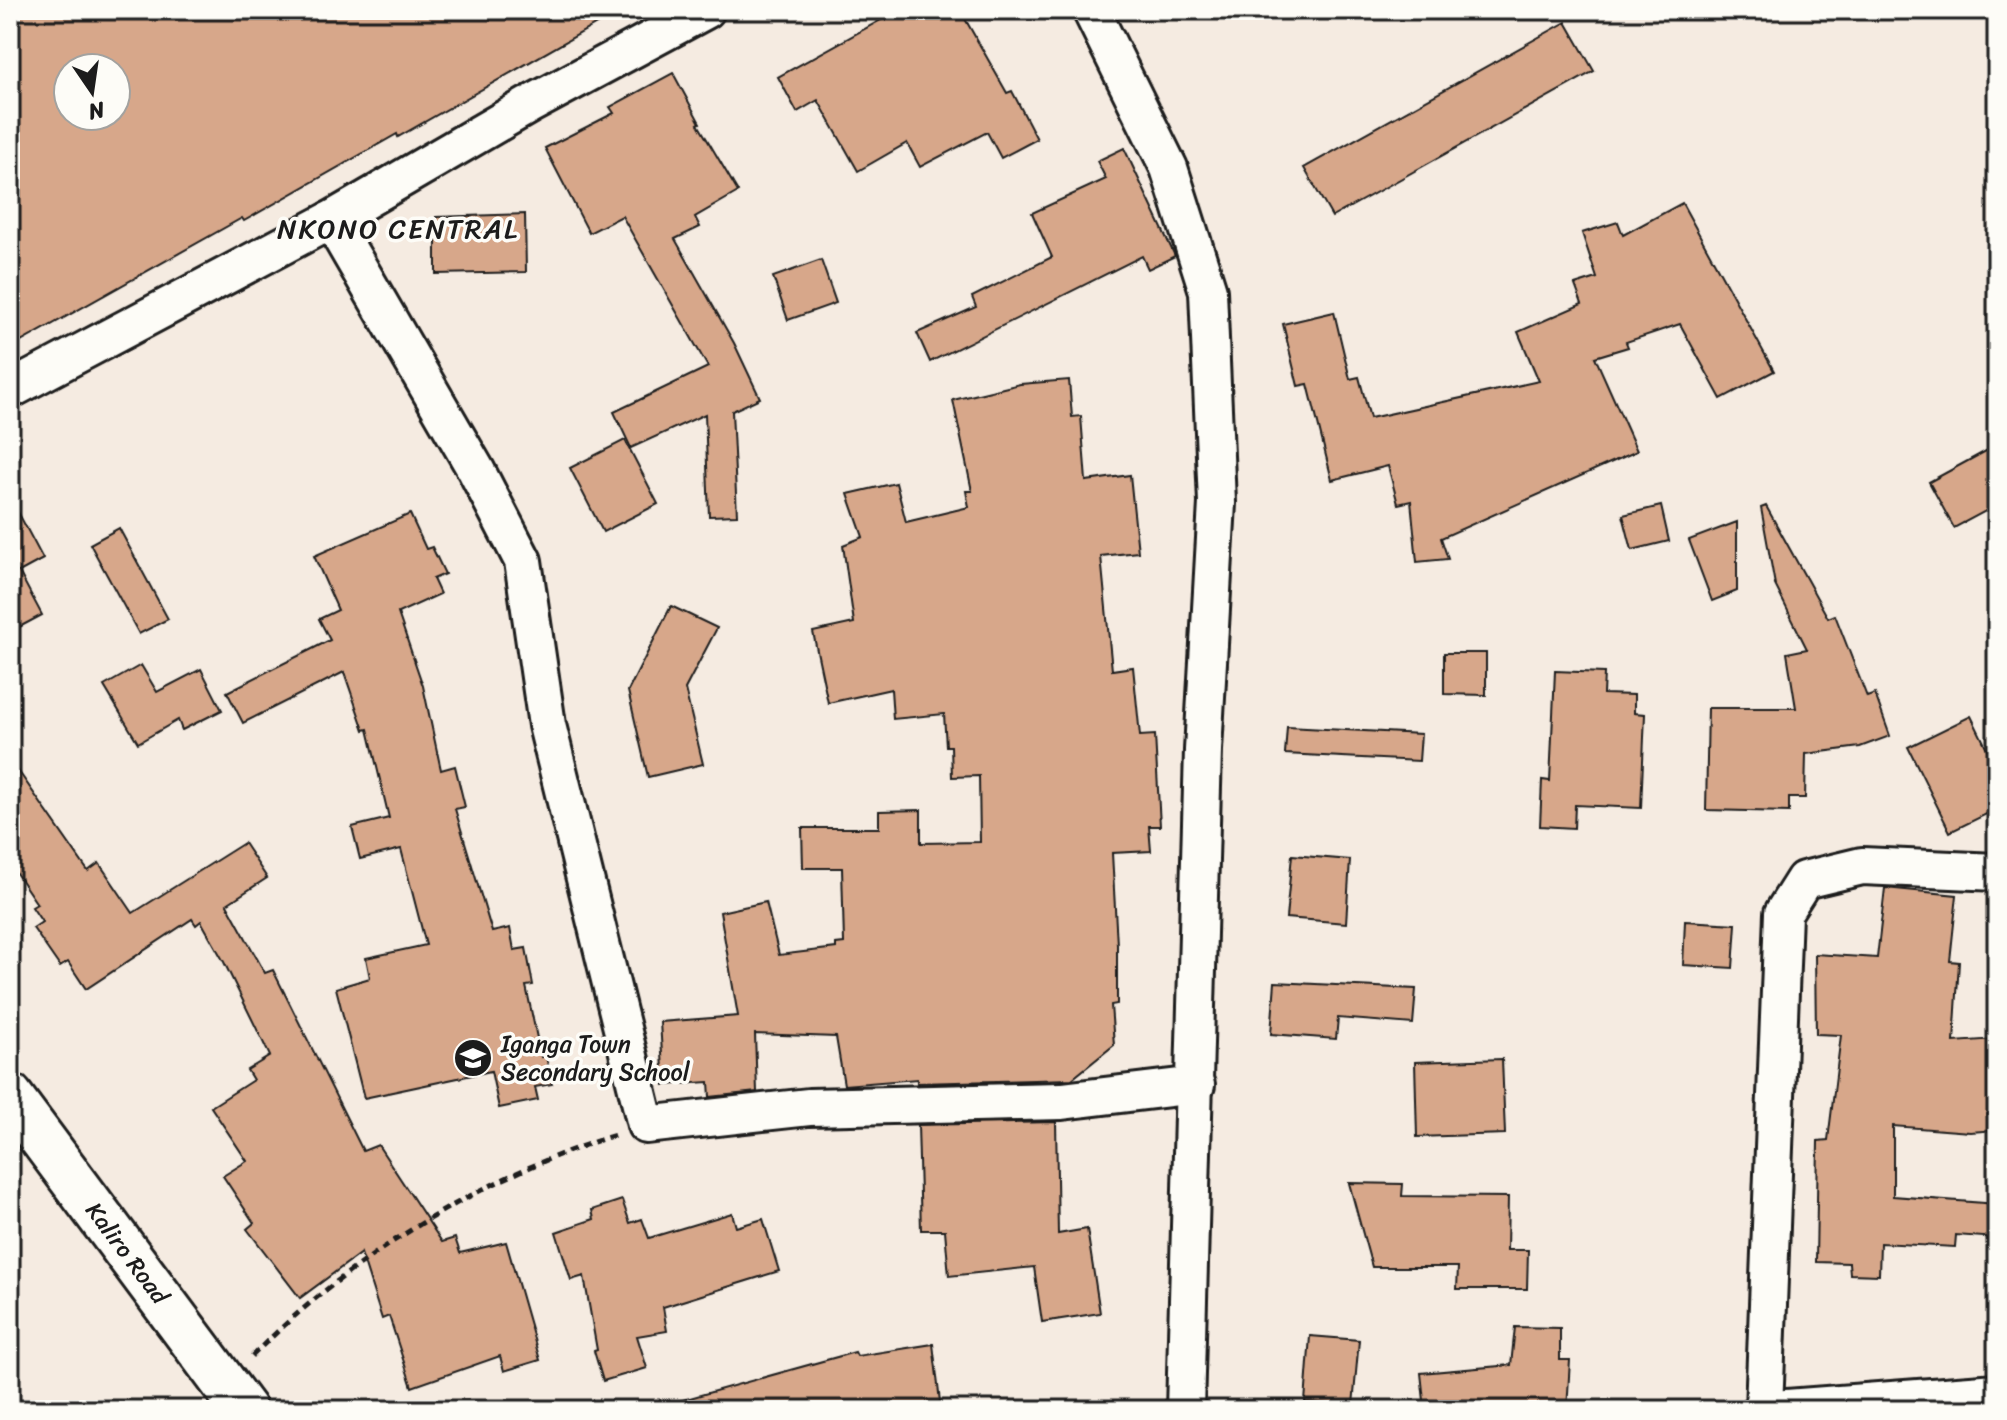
<svg xmlns="http://www.w3.org/2000/svg" width="2007" height="1420" font-family="Sriracha,sans-serif">
<rect width="100%" height="100%" fill="#f5ebe1"/>
<filter id="ink" filterUnits="userSpaceOnUse"><feTurbulence type="fractalNoise" baseFrequency=".0125" numOctaves="2"/><feDisplacementMap in="SourceGraphic" scale="16" xChannelSelector="R" yChannelSelector="G"/><feConvolveMatrix kernelMatrix="1 2 1 2 8 2 1 2 1" color-interpolation-filters="sRGB"/></filter>
<g filter="url(#ink)">
<g fill="#d7a78a" stroke="#1c1c1c" stroke-width="2" fill-rule="evenodd">
<path d="M10,10h611l-223,127 -1,-3 -153,87 -2,-3 -232,130zM68,68h48v48h-48z"/>
<polygon points="899,10 960,10 1007,93 1012,91 1037,139 1001,158 987,132 920,167 907,143 858,171 818,100 797,112 778,77"/>
<polygon points="1566,22 1594,71 1332,217 1304,168"/>
<polygon points="673,73 700,123 698,124 738,192 695,217 700,227 675,239 734,343 760,398 732,411 737,515 709,516 705,414 631,448 614,412 708,367 622,216 589,233 545,148 614,113 610,107"/>
<polygon points="1124,148 1175,256 1148,269 1142,256 930,362 917,333 976,307 972,297 1052,257 1032,213 1106,179 1097,161"/>
<polygon points="1682,203 1774,371 1721,399 1680,324 1626,342 1628,347 1595,357 1637,451 1441,538 1448,559 1417,562 1411,501 1398,504 1388,466 1332,480 1308,384 1298,386 1283,324 1334,312 1350,379 1359,377 1370,418 1539,381 1518,332 1582,304 1575,285 1597,278 1582,233 1618,222 1623,235"/>
<polygon points="525,214 526,272 436,274 436,217"/>
<polygon points="821,260 836,303 788,320 773,277"/>
<polygon points="1069,380 1072,417 1081,416 1086,481 1130,475 1138,552 1101,556 1112,670 1133,667 1140,736 1155,735 1160,826 1149,826 1151,851 1112,853 1117,945 1117,1004 1111,1005 1114,1045 1072,1079 917,1083 917,1079 844,1085 836,1037 755,1034 757,1092 710,1097 709,1082 664,1085 660,1022 738,1016 720,912 766,902 779,955 836,948 836,944 844,943 842,868 803,868 802,828 879,828 879,811 921,810 921,843 980,842 979,776 952,777 951,746 946,746 944,714 893,719 891,689 828,703 813,632 854,623 843,545 863,537 848,494 896,483 906,522 969,507 966,491 972,491 953,400 1020,384"/>
<polygon points="625,440 658,504 603,532 570,468"/>
<polygon points="1997,445 1997,505 1954,528 1929,482"/>
<polygon points="10,497 43,559 19,572 42,615 10,632"/>
<polygon points="1661,506 1669,541 1632,550 1623,515"/>
<polygon points="1766,506 1828,618 1835,615 1867,697 1875,694 1890,736 1860,747 1806,754 1805,798 1789,798 1789,812 1706,810 1708,708 1796,708 1787,653 1807,649 1775,585 1761,508"/>
<polygon points="410,514 426,549 432,547 445,574 433,579 440,594 398,613 423,686 441,770 455,766 465,807 455,809 492,932 510,928 514,950 526,948 533,985 526,986 541,1057 546,1056 552,1084 535,1087 538,1100 499,1108 491,1071 364,1098 336,988 370,978 366,958 426,945 401,849 360,859 352,827 389,818 368,729 364,730 344,672 243,723 227,692 330,640 319,619 338,610 314,556"/>
<polygon points="1737,522 1737,591 1712,601 1689,540"/>
<polygon points="119,528 168,619 139,634 90,544"/>
<polygon points="671,606 717,628 685,689 703,764 648,777 628,691"/>
<polygon points="1444,653 1486,653 1486,695 1444,694"/>
<polygon points="141,665 157,692 201,669 222,710 182,730 178,720 138,743 104,686"/>
<polygon points="1555,671 1604,673 1603,694 1634,695 1634,713 1645,714 1641,808 1575,805 1574,828 1540,826 1542,780 1550,781"/>
<polygon points="1971,716 1997,769 1997,809 1950,832 1908,747"/>
<polygon points="1287,727 1421,734 1419,761 1285,754"/>
<polygon points="10,759 88,871 99,863 133,913 244,843 267,878 227,904 265,973 273,970 363,1151 378,1145 442,1242 455,1238 460,1253 506,1242 540,1360 504,1371 500,1356 412,1387 389,1316 382,1319 361,1253 300,1298 247,1229 254,1223 223,1176 247,1161 211,1107 253,1080 247,1070 270,1056 224,962 201,921 196,925 192,919 86,989 68,962 60,967 33,928 42,922 32,907 37,904 10,864"/>
<polygon points="1292,855 1350,860 1346,923 1286,918"/>
<polygon points="1885,888 1957,895 1950,961 1959,962 1954,1042 1997,1039 1997,1130 1970,1132 1893,1126 1893,1196 1997,1204 1997,1238 1956,1235 1955,1247 1880,1243 1879,1275 1850,1274 1849,1263 1816,1262 1818,1141 1828,1140 1841,1035 1816,1034 1815,954 1877,958"/>
<polygon points="1685,921 1736,924 1733,968 1683,965"/>
<polygon points="1275,982 1416,989 1413,1024 1338,1018 1336,1039 1271,1034"/>
<polygon points="1502,1059 1505,1134 1417,1137 1415,1062"/>
<polygon points="1056,1122 1058,1234 1087,1229 1100,1313 1042,1322 1034,1267 949,1276 945,1230 921,1230 918,1125"/>
<polygon points="1349,1183 1403,1184 1402,1196 1508,1197 1507,1250 1528,1250 1527,1289 1457,1289 1458,1267 1372,1267"/>
<polygon points="622,1200 630,1223 642,1219 649,1238 732,1213 736,1227 763,1219 779,1271 663,1307 667,1331 637,1336 647,1368 603,1381 594,1351 597,1350 584,1276 571,1280 556,1232 594,1219 592,1210"/>
<polygon points="1515,1327 1560,1328 1560,1360 1570,1360 1567,1410 1425,1410 1421,1373 1511,1365"/>
<polygon points="1310,1336 1359,1340 1353,1405 1305,1402"/>
<polygon points="933,1344 941,1410 680,1410 679,1401 855,1352 857,1356"/>
</g>
<g fill="none" stroke-linecap="round" stroke-linejoin="round">
<defs>
<g id="minor">
<polyline points="1091,10 1169,168 1208,291 1217,503 1203,750 1185,1410"/>
<polyline points="331,220 476,470 523,561 547,725 646,1125 809,1107 1062,1101 1196,1085"/>
<polyline points="10,390 331,220 529,105 706,10"/>
<polyline points="1764,1409 1783,913 1804,880 1862,866 1997,872"/>
<polyline points="1761,1410 1997,1392"/>
</g>
<polyline id="secondary" points="10,1096 244,1410"/>
</defs>
<use href="#minor" stroke="#1c1c1c" stroke-width="42"/>
<use href="#secondary" stroke="#1c1c1c" stroke-width="50"/>
<path stroke="#1c1c1c" stroke-width="5" stroke-dasharray="8 6" stroke-linecap="butt" d="M252,1356c100,-100 228,-178 363,-221"/>
<use href="#minor" stroke="#fdfcf7" stroke-width="36"/>
<use href="#secondary" stroke="#fdfcf7" stroke-width="44"/>
</g>
</g>
<defs>
<symbol id="school-disc" viewBox="-11 -11 22 22"><circle r="9.5" fill="#1c1c1c" stroke="#fdfcf7"/><path d="M0-5L7-2L0 1L-7-2ZM-4 1L0 2.5L4 1V4Q0 6-4 4Z" fill="#fff"/></symbol>
</defs>
<g fill-rule="evenodd">
<use href="#school-disc" x="451" y="1036" width="44" height="44"/>
</g>
<g text-anchor="middle" dominant-baseline="central" stroke-width="7" stroke-linejoin="round" paint-order="stroke">
<g font-size="24" fill="#1c1c1c" stroke="#fdfcf7" text-anchor="start">
<text x="501" y="1044">Iganga Town<tspan x="501" dy="28">Secondary School</tspan></text>
</g>
<g font-size="24" fill="#1c1c1c" stroke="#fdfcf7">
<text transform="translate(127 1253) rotate(53)">Kaliro Road</text>
</g>
<g font-size="28" letter-spacing="2" fill="#1c1c1c" stroke="#fdfcf7">
<text x="398" y="228">NKONO CENTRAL</text>
</g>
</g>
<rect width="2007" height="1420" fill="none" stroke="#fdfcf7" stroke-width="40"/>
<rect x="20" y="20" width="1967" height="1380" fill="none" stroke="#1c1c1c" stroke-width="3" filter="url(#ink)"/>
<g transform="translate(92 92) rotate(167)"><circle r="38" fill="#fdfcf7" stroke="#a3a29f" stroke-width="2"/>
<path d="M0-6L14 30L0 20L-14 30Z" fill="#1c1c1c"/>
<text y="-12" font-size="22" font-weight="bold" text-anchor="middle" fill="#1c1c1c">N</text>
</g>
</svg>
